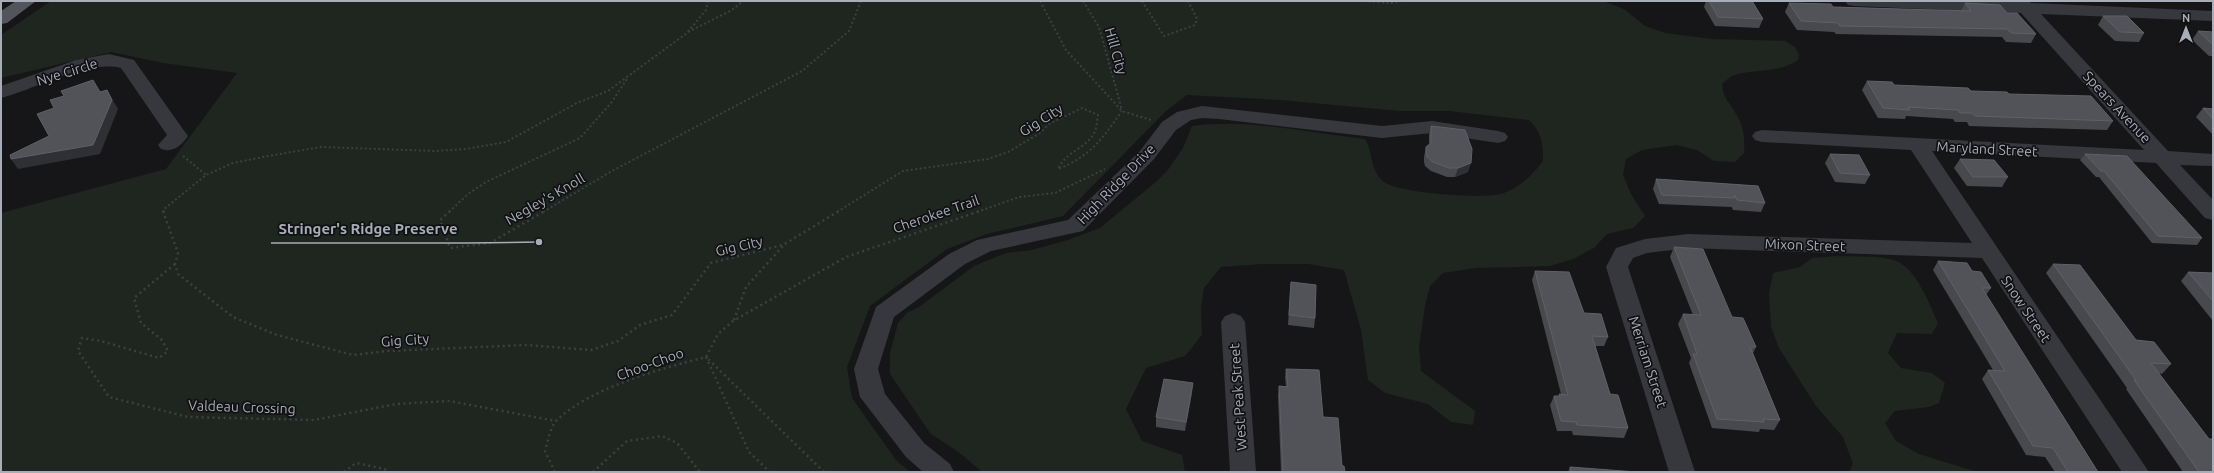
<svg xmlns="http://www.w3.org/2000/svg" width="2214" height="473" font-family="Ubuntu,sans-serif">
<rect width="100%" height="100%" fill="#161618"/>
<g fill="#1e261f">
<path d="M51,1h1552l21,8 21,17 20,7 47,6 73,2 10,6 4,8 -1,5c-19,13 -42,9 -63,15 -5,1 -9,6 -13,9 2,17 7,16 14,30 8,13 9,25 8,39l-9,9 -21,-1 -17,-11 -21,-5 -34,5 -16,9 -3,16 8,19 14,22 -12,12 -26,6 -13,14 -21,11 -23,7 -74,2 -33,5 -13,13 -5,20 -6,41 2,24 54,40 -2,14 -22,-3 -23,-18 -43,-11 -17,-13 -7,-50 -17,-60 -36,-6h-45l-42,3 -17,21 -3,19 1,28 -17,21 -39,12 -20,41 16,32 40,14 3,17h-203l-21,-18 -31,-21 -40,-59v-21l8,-30 9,-10 12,-6 55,-41 32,-13 26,-3 36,-10 32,-12 57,-47 10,-10 16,-23 9,-22c55,-8 118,7 173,13 9,14 4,31 19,43 14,11 103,18 120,11 19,-8 27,-17 39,-32 0,-18 -1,-28 -14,-41l-80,-9h-49l-120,-11 -93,-5 -21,16 -103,105 -76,18 -40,15 -77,57 -23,61 5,31 44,62 14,12h-909v-259l165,-44 71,-96 -74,-10 -52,-11 -110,26v-43z"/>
<path d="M1838,256c16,1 43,-1 58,5 20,7 34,44 42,62l-6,11 -35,-1 -9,20 13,15 31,5 13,10 -6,20 -10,4 -34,4 -10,12 11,18 23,13 58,18h-128l4,-8 -10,-27 -27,-31 -37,-58 -8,-21 -2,-34 4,-20 27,-6 12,-9z"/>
</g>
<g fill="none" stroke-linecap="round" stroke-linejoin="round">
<g stroke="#3d3f44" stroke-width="2" stroke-dasharray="2 2.5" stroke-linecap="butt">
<polyline points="1040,1 1066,50 1122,111 1151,120"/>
<polyline points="1083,1 1099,27 1122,110"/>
<polyline points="1142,1 1164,36 1195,25 1197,19 1188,1"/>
<polyline points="1364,1 1391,3 1401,1"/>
<polyline points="688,32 732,10 743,1"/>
<polyline points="183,156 206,175"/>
<polyline points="164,212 163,210 206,175 233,163 268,156 321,147 435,151 466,149 506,142 577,103 608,91 687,33 706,10 708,1"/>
<polyline points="449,212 468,194 486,182 580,138 611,103 627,79"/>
<polyline points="543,212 612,171 802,71 849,31 861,1"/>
<path d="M837,212l66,-41 85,-12 20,-7 32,-19 9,-9 33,-16 16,7c-1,5 -1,11 -3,16 -7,17 -29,20 -37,38 33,-13 44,-30 64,-58"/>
<polyline points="977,212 1019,197 1055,193 1105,169"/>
</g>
<g stroke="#3d3f44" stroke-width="2.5" stroke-dasharray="2 3.5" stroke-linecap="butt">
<polyline points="163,211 178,253 175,264 178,274 233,317 277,335 353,355 387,351 526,345 591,350 618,341 640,325 672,315 711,263 783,245 839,211"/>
<polyline points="450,211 440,220 450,248 490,243 545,211"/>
<polyline points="175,264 134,298 141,323 161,339 168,351 159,358 101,341 82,338 78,351 109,397 188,417 314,420 396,404 449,401 556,421"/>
<polyline points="734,320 746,287 783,246"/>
<polyline points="344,472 356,463 385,469 385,472"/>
<path d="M555,472l-10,-21c3,-10 5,-24 12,-31 33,-32 106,-52 149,-63l43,95 21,20"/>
<polyline points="593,472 627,441 662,436 677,443 700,472"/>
<polyline points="824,472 706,357 718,334 733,321 846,257 980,211"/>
</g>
<g fill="#37383d" fill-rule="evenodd">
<polygon points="1845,1 2029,1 2031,3 2213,11 2213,21 2041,14 2168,151 2213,154 2213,166 2180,165 2213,200 2213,220 2205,218 2156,163 1932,151 2149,472 2122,472 1982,258 1688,248 1647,253 1633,258 1628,267 1695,472 1669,472 1606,267 1616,248 1645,239 1688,234 1972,243 1911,150 1762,142 1755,140 1752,136 1755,132 1762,130 2144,150 2021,13 1854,6 1848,5"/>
<path d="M109,54l25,6 51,72 3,4c-7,10 -15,17 -27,13l-3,-4 9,-10 -46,-67c-37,-8 -84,21 -120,30v-12l75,-26z"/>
<polygon points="1202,106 1382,126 1432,121 1498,131 1505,133 1508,137 1505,141 1498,143 1432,133 1382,138 1219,119 1202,118 1191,120 1176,130 1154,159 1083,231 991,251 965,264 894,317 878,369 885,394 924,443 950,464 954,472 923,472 906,457 860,397 854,369 876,307 949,254 977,240 1068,220 1140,151 1162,122 1177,112"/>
<polygon points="1233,313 1241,316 1245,322 1256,472 1230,472 1221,322 1225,316"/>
</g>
<polygon fill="#53555c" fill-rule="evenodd" points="16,1 36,1 7,23 1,24 1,11"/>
</g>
<g fill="#47494d">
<polygon points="1706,1 1752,1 1763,19 1759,28 1715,26 1704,7"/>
<polygon points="1789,3 1833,7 1961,11 1965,3 2007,13 2036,34 2031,43 2006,42 2002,37 1836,34 1834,32 1797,30 1785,12"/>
<polygon points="2103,16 2144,33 2139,42 2115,41 2098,25"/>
<polygon points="2198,31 2213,32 2213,56 2209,56 2192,40"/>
<polygon points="1867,81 1894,85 2009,94 2113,121 2107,130 1969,126 1967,122 1955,122 1953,119 1906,116 1905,119 1878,118 1862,90"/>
<polygon points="2203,108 2213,109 2213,135 2196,117"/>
<polygon points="1431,126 1468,172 1455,177 1447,177 1431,171 1425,166 1424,162 1424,157 1426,147 1429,145 1429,135"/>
<polygon points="1830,154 1870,175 1865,184 1835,182 1825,163"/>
<polygon points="2085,154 2202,238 2197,245 2152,243 2099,177 2096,177 2080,160"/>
<polygon points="1960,159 2008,177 2002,187 1967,186 1954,168"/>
<polygon points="1656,179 1758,186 1765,203 1761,212 1733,210 1731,206 1731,207 1659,204 1653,189"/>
<polygon points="1674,247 1732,317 1756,347 1753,353 1780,420 1774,430 1760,429 1759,432 1712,428 1689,363 1691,358 1678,324 1683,314 1693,315 1670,257"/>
<polygon points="1938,261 1972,271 1991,288 1986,295 2098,472 2055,472 2045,457 2026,455 1982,379 1988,370 1993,370 1933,270"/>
<polygon points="2053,264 2136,340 2171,364 2162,374 2159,373 2209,439 2213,472 2183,472 2126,389 2127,388 2046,273"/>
<polygon points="1535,271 1584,313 1608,337 1604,346 1595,346 1610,394 1628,428 1624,438 1573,435 1572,431 1557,431 1550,405 1554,396 1559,396 1559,394 1561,394 1532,280"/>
<polygon points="2188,272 2213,273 2213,321 2181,281"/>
<polygon points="1291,282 1315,318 1314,328 1288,325 1290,291"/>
<polygon points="1286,369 1323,417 1345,472 1281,472 1278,396 1279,386 1286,386 1285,378"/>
<polygon points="1192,393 1185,431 1156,427 1156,417"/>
<polygon points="1570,467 1637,472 1568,472"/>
</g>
<g fill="#2f3033">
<polygon points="107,90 118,109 100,154 18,169 11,159 93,145"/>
<polygon points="1471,163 1468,172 1455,177 1458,168"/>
<polygon points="1193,383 1192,393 1185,431 1186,422"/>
</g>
<g fill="#525359" stroke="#5f6168">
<polygon points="1709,1 1752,1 1763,19 1718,17"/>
<polygon points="1789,3 1831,4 1833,7 1971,11 1965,3 2000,5 2007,13 2017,13 2036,34 2011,33 2007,29 1840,26 1838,23 1801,21"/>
<polygon points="2103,16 2127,16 2144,33 2120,32"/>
<polygon points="2198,31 2213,32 2213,45"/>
<polygon points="93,80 100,92 107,90 112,100 93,145 11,159 10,155 49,136 37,114 54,108 50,100 64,96 61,91"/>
<polygon points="1867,81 1892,82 1894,85 1968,88 1971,91 2007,92 2009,94 2091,96 2113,121 1975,116 1972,113 1960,113 1958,110 1908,107 1910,110 1883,108"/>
<polygon points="2203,108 2213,109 2213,119"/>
<polygon points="1431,126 1465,130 1472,149 1471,163 1458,168 1449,168 1433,162 1427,157 1426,152 1426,147 1431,143"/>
<polygon points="1830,154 1859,155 1870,175 1840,173"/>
<polygon points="2085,154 2127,156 2202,238 2158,236 2104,171 2101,171"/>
<polygon points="1960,159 1994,160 2008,177 1973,177"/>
<polygon points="1656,179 1758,186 1765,203 1737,200 1735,195 1735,198 1662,195"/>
<polygon points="1674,247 1703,249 1732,317 1743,318 1756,347 1750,347 1780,420 1763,419 1764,422 1717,419 1693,354 1697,354 1683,314 1701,315"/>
<polygon points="1938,261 1967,263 1972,271 1981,272 1991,288 1982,288 2098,472 2068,472 2053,448 2033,446 1988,370 2005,371"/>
<polygon points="2053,264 2080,265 2136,340 2154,342 2171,364 2151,363 2209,439 2213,439 2213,472 2199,472 2134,380 2136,380"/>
<polygon points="1535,271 1569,272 1584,313 1601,314 1608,337 1592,336 1610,394 1618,395 1628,428 1577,425 1576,422 1561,421 1554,396 1560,396 1559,394 1568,395"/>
<polygon points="2188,272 2213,273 2213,301"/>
<polygon points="1291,282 1316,285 1315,318 1289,315"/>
<polygon points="1286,369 1319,370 1323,417 1338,418 1342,466 1344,466 1345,472 1283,472 1279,386 1288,387"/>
<polygon points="1164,379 1193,383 1186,422 1156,417"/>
<polygon points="1570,467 1637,472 1571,472"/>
</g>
<g text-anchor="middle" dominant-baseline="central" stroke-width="3.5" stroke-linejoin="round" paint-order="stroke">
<g font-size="14" fill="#a8adb8" stroke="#111113">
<text transform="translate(1116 51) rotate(74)">Hill City</text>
<text transform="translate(67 72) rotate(-17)">Nye Circle</text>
<text transform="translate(2117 107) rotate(47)">Spears Avenue</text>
<text transform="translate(1041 120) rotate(-32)">Gig City</text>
<text transform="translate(1987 149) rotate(3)">Maryland Street</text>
<text transform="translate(1116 184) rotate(-46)">High Ridge Drive</text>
<text transform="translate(545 199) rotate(-30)">Negley's Knoll</text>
<text transform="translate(936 214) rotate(-19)">Cherokee Trail</text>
<text transform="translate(1805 245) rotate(2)">Mixon Street</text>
<text transform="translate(739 246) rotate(-13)">Gig City</text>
<text transform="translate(2026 309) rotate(56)">Snow Street</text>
<text transform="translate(405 340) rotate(-4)">Gig City</text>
<text transform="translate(1648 362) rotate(72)">Merriam Street</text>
<text transform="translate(650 364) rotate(-20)">Choo-Choo</text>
<text transform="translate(1238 397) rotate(-94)">West Peak Street</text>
<text transform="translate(242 407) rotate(2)">Valdeau Crossing</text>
</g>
</g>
<path fill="none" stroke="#a8adb8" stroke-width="1.5" d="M539 242L466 243H271"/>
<circle fill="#a8adb8" stroke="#111113" stroke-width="1.5" cx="539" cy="242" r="4"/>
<g font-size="15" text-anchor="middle" font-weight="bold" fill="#a8adb8" stroke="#111113" stroke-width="3.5" stroke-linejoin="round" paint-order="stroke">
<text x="368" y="234">Stringer's Ridge Preserve</text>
</g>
<rect width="2214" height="473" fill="none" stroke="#a8adb8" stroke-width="4"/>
<g transform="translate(2186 28)" stroke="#111113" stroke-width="3" paint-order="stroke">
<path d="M0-3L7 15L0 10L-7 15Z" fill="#a8adb8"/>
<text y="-6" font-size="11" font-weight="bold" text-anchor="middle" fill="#a8adb8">N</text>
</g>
</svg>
